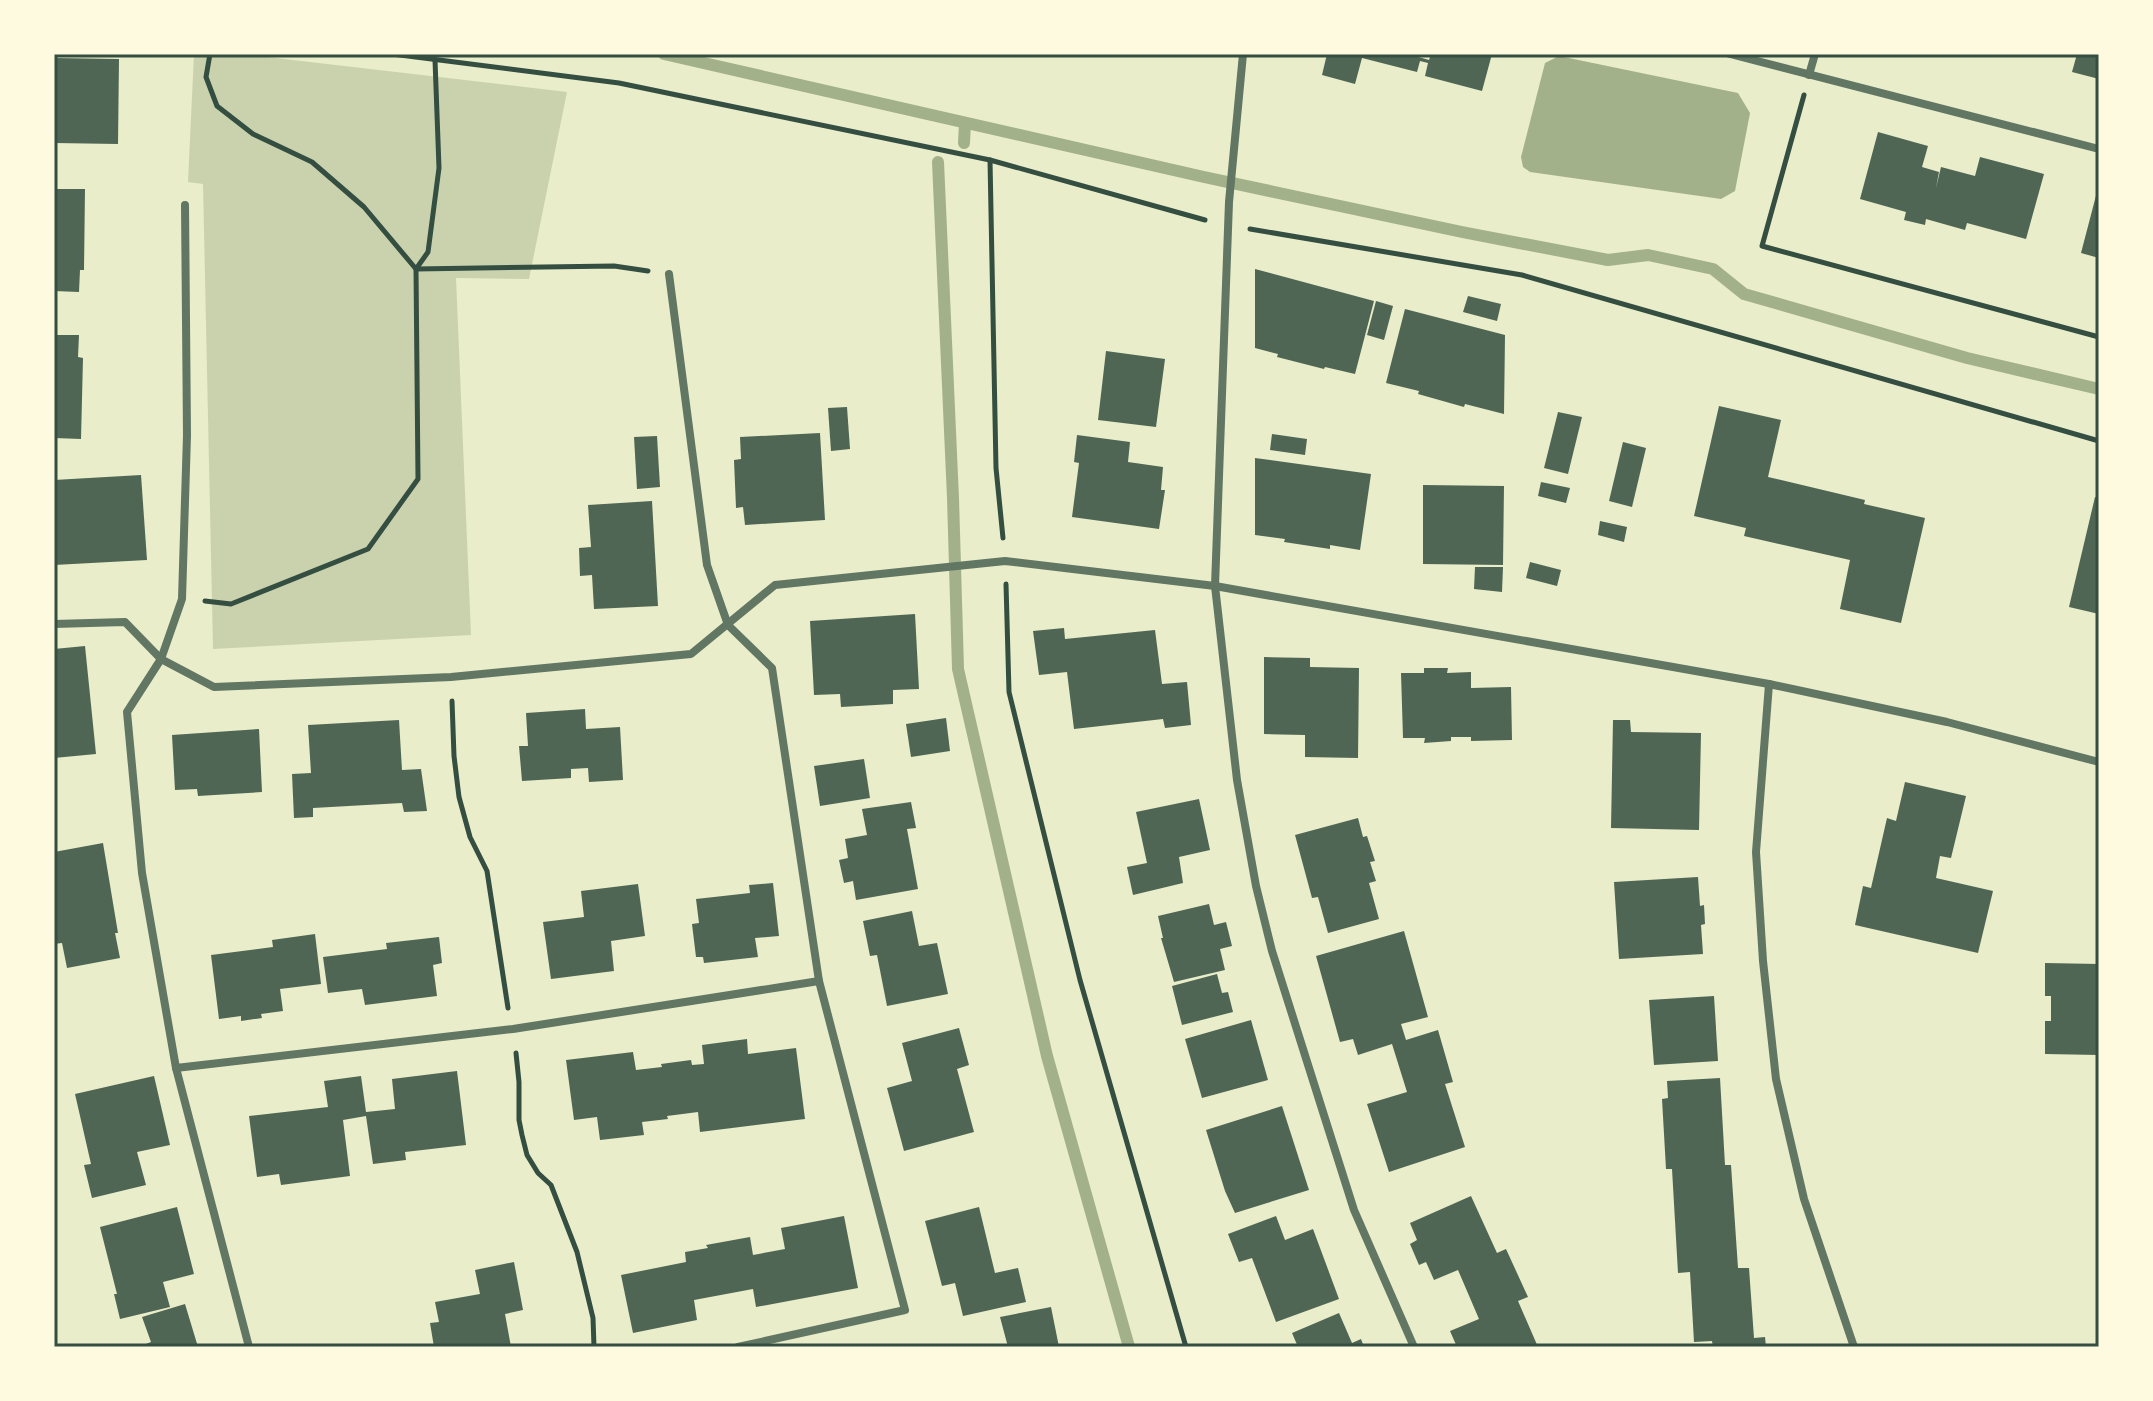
<svg xmlns="http://www.w3.org/2000/svg" width="2153" height="1401" font-family="'Noto Sans',sans-serif">
<rect width="100%" height="100%" fill="#e9edc9"/>
<polygon fill="#cad2ad" points="194,54 241,54 567,92 529,279 456,278 471,635 213,649 203,184 188,182"/>
<polygon fill="#a3b18a" points="1559,56 1738,93 1750,113 1735,191 1721,199 1530,172 1523,167 1521,157 1545,63"/>
<g fill="none" stroke-linecap="round" stroke-linejoin="round">
<g stroke="#a3b18a" stroke-width="12">
<polyline points="664,54 1204,177 1462,232 1608,260 1648,255 1713,269 1744,294 1967,358 2099,389"/>
<polyline points="964,143 965,123"/>
<polyline points="938,162 953,498 958,669 1047,1056 1129,1347"/>
</g>
</g>
<g fill="#4f6655">
<polygon points="1327,54 1408,54 1429,60 1431,54 1492,54 1482,91 1425,76 1428,63 1420,61 1417,72 1362,58 1355,84 1322,75"/>
<polygon points="2077,54 2099,54 2099,79 2072,72"/>
<polygon points="54,58 119,59 118,144 54,143"/>
<polygon points="1878,132 1928,146 1922,167 1939,172 1936,188 1941,167 1975,176 1980,157 2044,174 2026,239 1967,223 1965,230 1926,219 1925,225 1904,220 1906,212 1860,199"/>
<polygon points="2098,188 2099,188 2099,258 2081,253"/>
<polygon points="54,189 85,189 84,270 80,270 79,292 54,291"/>
<polygon points="1255,269 1374,301 1355,374 1325,367 1324,369 1277,357 1278,354 1255,348"/>
<polygon points="1468,296 1501,304 1497,321 1463,312"/>
<polygon points="1376,301 1393,306 1384,340 1367,335"/>
<polygon points="1405,309 1505,335 1504,414 1465,404 1464,407 1418,394 1419,391 1386,383"/>
<polygon points="54,335 79,335 78,357 83,358 81,439 54,438"/>
<polygon points="1106,351 1165,359 1156,427 1098,420"/>
<polygon points="1719,406 1781,420 1768,477 1865,500 1864,504 1925,518 1901,623 1840,609 1850,560 1744,536 1746,528 1694,516"/>
<polygon points="847,407 850,449 831,451 828,408"/>
<polygon points="1558,412 1582,417 1568,474 1544,468"/>
<polygon points="820,433 825,520 745,525 743,507 736,508 734,460 741,459 740,437"/>
<polygon points="1272,434 1307,439 1305,455 1270,450"/>
<polygon points="1077,435 1130,442 1128,462 1163,467 1161,490 1165,490 1159,529 1072,517 1079,463 1074,462"/>
<polygon points="657,436 660,487 637,489 634,437"/>
<polygon points="1623,442 1646,448 1632,507 1609,501"/>
<polygon points="1255,458 1371,474 1360,550 1330,545 1330,549 1284,542 1285,539 1255,535"/>
<polygon points="141,475 147,560 54,565 54,480"/>
<polygon points="1541,482 1570,488 1566,503 1538,496"/>
<polygon points="1423,485 1504,486 1503,565 1423,564"/>
<polygon points="2095,497 2099,498 2099,614 2069,607"/>
<polygon points="652,501 658,606 594,609 592,575 580,576 579,548 591,547 588,505"/>
<polygon points="1600,521 1627,527 1624,542 1598,535"/>
<polygon points="1530,562 1561,570 1557,586 1526,578"/>
<polygon points="1475,567 1503,567 1502,592 1474,589"/>
<polygon points="915,614 919,689 893,690 893,704 841,707 840,694 814,695 810,621"/>
<polygon points="1064,628 1065,639 1155,630 1162,684 1187,682 1191,725 1165,728 1163,719 1074,729 1067,672 1039,675 1033,631"/>
<polygon points="85,646 96,754 54,758 54,649"/>
<polygon points="1264,657 1310,658 1310,667 1359,668 1358,758 1305,757 1305,735 1264,734"/>
<polygon points="1424,668 1448,668 1447,673 1471,672 1471,688 1511,687 1512,740 1471,741 1471,737 1451,737 1451,741 1424,743 1425,738 1403,738 1401,673 1424,673"/>
<polygon points="585,709 586,729 620,727 623,780 589,782 588,768 571,769 571,778 522,781 519,746 528,746 526,713"/>
<polygon points="946,718 950,751 911,757 906,724"/>
<polygon points="399,720 402,770 421,769 427,811 404,812 402,803 313,808 313,817 294,818 292,774 311,773 308,725"/>
<polygon points="1613,720 1630,720 1631,732 1701,733 1699,830 1611,828"/>
<polygon points="259,729 262,792 198,796 197,789 175,790 172,735"/>
<polygon points="864,759 870,798 820,806 814,766"/>
<polygon points="1905,782 1966,796 1951,858 1940,856 1936,878 1993,891 1978,953 1855,925 1863,886 1871,888 1887,818 1896,821"/>
<polygon points="1199,799 1210,850 1179,857 1183,883 1133,895 1127,867 1147,863 1136,812"/>
<polygon points="911,802 916,828 907,829 918,889 856,900 853,881 844,883 839,860 848,858 845,839 867,835 862,809"/>
<polygon points="1358,818 1363,837 1367,836 1375,861 1370,862 1376,881 1369,883 1379,919 1328,933 1318,897 1312,898 1295,835"/>
<polygon points="103,843 118,933 115,933 120,958 67,968 62,943 54,944 54,852"/>
<polygon points="1698,877 1700,906 1704,905 1705,924 1701,925 1703,954 1619,959 1614,882"/>
<polygon points="773,883 779,936 755,938 758,957 704,963 703,957 696,957 692,924 699,923 696,899 750,893 749,885"/>
<polygon points="638,884 645,936 611,941 614,971 551,979 543,922 584,917 581,891"/>
<polygon points="1209,904 1214,925 1226,922 1232,946 1220,949 1225,970 1174,982 1161,938 1163,938 1158,916"/>
<polygon points="912,911 919,946 937,943 948,994 887,1006 877,955 870,956 863,921"/>
<polygon points="1404,931 1428,1017 1401,1024 1406,1040 1438,1030 1453,1082 1445,1084 1465,1147 1389,1172 1367,1104 1407,1092 1392,1044 1358,1055 1353,1039 1340,1042 1316,956"/>
<polygon points="315,934 321,984 280,989 283,1011 261,1014 262,1018 241,1021 241,1016 219,1019 211,955 273,947 272,940"/>
<polygon points="439,937 442,963 433,965 437,996 365,1005 362,989 328,993 323,957 387,949 386,943"/>
<polygon points="2045,963 2099,964 2099,1055 2045,1054 2045,1021 2051,1021 2051,996 2045,996"/>
<polygon points="1217,974 1222,993 1228,992 1233,1012 1182,1025 1172,986"/>
<polygon points="1714,996 1718,1061 1654,1065 1649,1000"/>
<polygon points="1251,1020 1268,1080 1202,1098 1185,1039"/>
<polygon points="959,1028 969,1065 957,1069 974,1132 904,1151 887,1088 912,1081 902,1043"/>
<polygon points="747,1039 748,1054 796,1048 805,1119 700,1132 698,1112 667,1116 668,1119 642,1122 644,1135 600,1140 597,1117 574,1120 566,1060 633,1052 636,1070 662,1067 661,1064 691,1060 692,1065 704,1064 702,1045"/>
<polygon points="457,1071 466,1145 405,1152 406,1160 373,1164 366,1116 343,1120 350,1176 281,1185 279,1174 257,1177 249,1116 328,1107 324,1081 361,1076 366,1112 395,1109 392,1079"/>
<polygon points="154,1076 170,1145 137,1152 146,1185 92,1198 84,1165 91,1164 75,1094"/>
<polygon points="1720,1078 1725,1165 1731,1165 1738,1268 1749,1268 1754,1338 1765,1337 1766,1347 1713,1347 1712,1341 1694,1342 1690,1272 1678,1273 1672,1169 1666,1169 1662,1099 1668,1098 1667,1081"/>
<polygon points="1282,1106 1309,1190 1235,1213 1225,1191 1206,1130"/>
<polygon points="1471,1196 1497,1253 1506,1249 1528,1297 1518,1301 1538,1347 1457,1347 1450,1331 1479,1319 1458,1270 1434,1280 1426,1262 1419,1265 1410,1244 1417,1240 1410,1223"/>
<polygon points="177,1207 194,1274 163,1282 170,1307 120,1319 114,1294 117,1294 100,1227"/>
<polygon points="979,1207 995,1273 1018,1268 1026,1302 963,1316 955,1283 942,1286 925,1221"/>
<polygon points="844,1216 858,1288 756,1307 753,1289 694,1300 697,1320 633,1333 621,1275 686,1262 685,1252 708,1248 706,1245 750,1237 753,1255 785,1249 781,1228"/>
<polygon points="1276,1216 1285,1240 1313,1229 1339,1299 1276,1322 1252,1258 1239,1262 1228,1234"/>
<polygon points="514,1262 523,1310 505,1314 511,1347 434,1347 430,1323 439,1322 435,1302 480,1294 475,1270"/>
<polygon points="185,1304 198,1347 138,1347 151,1342 142,1317"/>
<polygon points="1051,1307 1059,1347 1008,1347 1000,1317"/>
<polygon points="1339,1313 1352,1343 1361,1339 1364,1347 1298,1347 1292,1333"/>
</g>
<g fill="none" stroke-linecap="round" stroke-linejoin="round">
<g stroke="#344e41" stroke-width="5">
<polyline points="210,54 206,77 217,106 253,134 312,162 364,207 416,269 614,266 648,271"/>
<polyline points="392,54 619,83 990,160 1205,220"/>
<polyline points="1804,95 1762,246 2099,337"/>
<polyline points="990,160 996,468 1003,538"/>
<polyline points="1250,229 1522,275 2099,441"/>
<polyline points="1006,584 1009,692 1080,980 1186,1347"/>
<polyline points="205,601 231,604 368,549 418,479 416,269 428,252 439,168 435,60"/>
<polyline points="452,701 454,756 459,797 470,837 487,871 508,1008"/>
<polyline points="516,1053 519,1082 519,1120 522,1135 527,1155 538,1173 551,1185 577,1252 593,1318 594,1347"/>
</g>
<g stroke="#617663" stroke-width="8">
<polyline points="1243,54 1229,202 1215,586 1237,780 1256,886 1272,951 1354,1210 1414,1347"/>
<polyline points="1730,54 2099,149"/>
<polyline points="1809,75 1815,54"/>
<polyline points="185,205 187,435 182,599 161,659 127,712 142,873 176,1068 249,1347"/>
<polyline points="669,274 707,565 728,625 772,668 819,981 905,1310 738,1347"/>
<polyline points="54,624 125,622 161,659 214,687 451,677 691,654 775,585 1005,561 1215,586 1769,684 1947,722 2099,762"/>
<polyline points="1769,684 1756,852 1763,961 1776,1079 1804,1199 1854,1347"/>
<polyline points="176,1068 513,1029 819,981"/>
</g>
</g>
<rect width="2153" height="1401" fill="none" stroke="#fefae0" stroke-width="112"/>
<rect x="56" y="56" width="2041" height="1289" fill="none" stroke="#344e41" stroke-width="3"/>
</svg>
